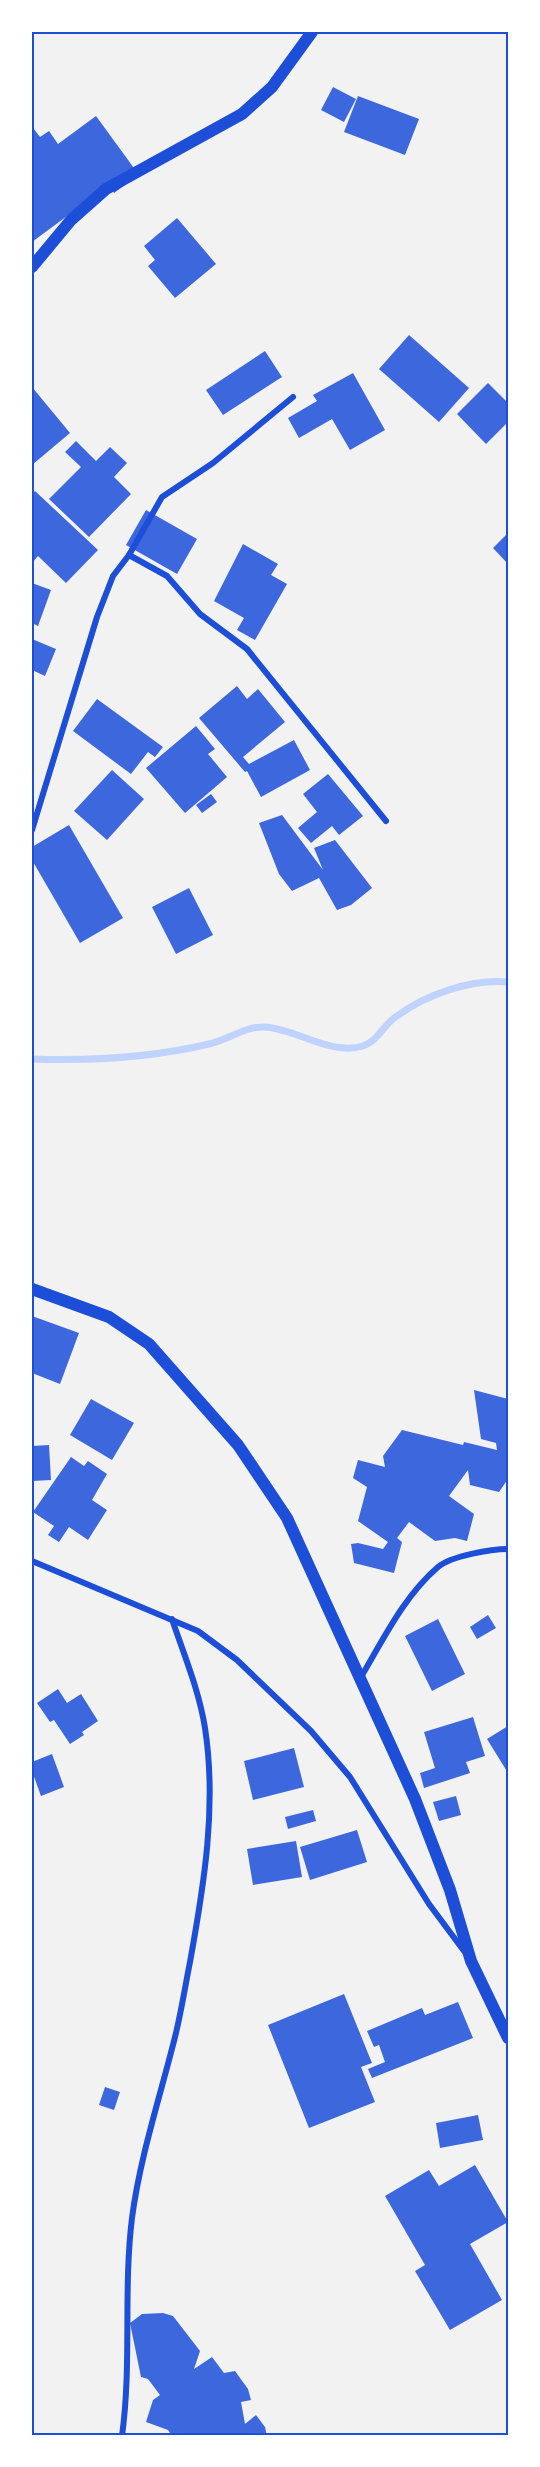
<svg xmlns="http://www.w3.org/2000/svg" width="540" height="2467" font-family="Mulish,sans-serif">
<rect width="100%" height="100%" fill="#f2f2f2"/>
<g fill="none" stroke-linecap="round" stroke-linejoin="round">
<path stroke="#bfd3fe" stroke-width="7" d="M32,1059c60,2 118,-1 177,-15 19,-4 36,-18 56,-17 32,2 66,29 98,19 15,-5 21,-22 34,-30 30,-22 74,-37 111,-34"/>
</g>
<g fill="#3d67dc">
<polygon points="333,87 356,99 344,122 321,110"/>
<polygon points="358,96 419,119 405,155 344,132"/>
<polygon points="96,116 139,175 114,193 109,185 32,242 32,130 34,129 40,137 49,131 58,144"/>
<polygon points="177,218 216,264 175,298 148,266 155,260 144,246"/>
<polygon points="409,335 469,388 439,422 379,369"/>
<polygon points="265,351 282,377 223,415 206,390"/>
<polygon points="353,373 385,430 350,450 332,419 299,438 288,418 317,401 313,395"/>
<polygon points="488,383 508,403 508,422 486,444 457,414"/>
<polygon points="32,387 70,433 32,465"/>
<polygon points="76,441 96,461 110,447 127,463 114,477 131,494 89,537 49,499 81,467 65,452"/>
<polygon points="35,491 98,550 66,583 38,556 32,563 32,494"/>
<polygon points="146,510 197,539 177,574 126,545"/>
<polygon points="508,533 508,564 493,548"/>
<polygon points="243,544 278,564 271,575 287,584 255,640 237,630 244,618 214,601"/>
<polygon points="32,583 51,590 38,626 32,623"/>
<polygon points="32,639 56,649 45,676 32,670"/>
<polygon points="237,686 247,699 258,689 285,722 243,757 249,764 294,740 310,770 261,797 247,771 245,772 199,718"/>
<polygon points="97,699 163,747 155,757 148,752 131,774 73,731"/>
<polygon points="196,726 215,749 208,754 227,777 185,813 146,768"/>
<polygon points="112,770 144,799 107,840 74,811"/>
<polygon points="328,774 363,816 339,835 332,826 311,843 298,828 317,812 303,794"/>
<polygon points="211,794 217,802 202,813 196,805"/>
<polygon points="282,815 323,870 314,848 335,840 372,888 351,905 337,910 319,878 292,891 279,874 259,823"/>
<polygon points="69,825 123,918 80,943 32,860 32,847"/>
<polygon points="189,888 213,935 176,954 152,907"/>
<polygon points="32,1316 79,1333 60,1384 32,1373"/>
<polygon points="474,1390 508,1399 508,1479 499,1492 470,1485 468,1470 449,1496 474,1514 467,1541 455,1538 435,1541 409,1522 397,1538 402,1542 394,1573 354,1563 351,1544 358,1543 383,1549 388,1542 358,1521 367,1487 353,1478 358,1460 385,1467 383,1456 402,1430 463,1445 464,1442 497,1450 496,1443 481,1439"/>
<polygon points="91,1399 134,1423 112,1460 70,1435"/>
<polygon points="49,1445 51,1480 32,1481 32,1446"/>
<polygon points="71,1457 84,1466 88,1461 107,1474 92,1500 107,1510 88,1540 69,1527 59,1542 48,1535 54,1526 33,1512"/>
<polygon points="488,1615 496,1628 477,1639 470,1627"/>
<polygon points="438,1619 465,1674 432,1691 405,1636"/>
<polygon points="58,1689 67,1703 81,1694 98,1721 82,1732 84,1735 70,1744 54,1720 50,1722 37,1703"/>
<polygon points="473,1717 485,1756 466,1762 470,1773 424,1788 420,1773 435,1768 424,1732"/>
<polygon points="508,1726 508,1773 487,1739"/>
<polygon points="294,1748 304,1787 253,1800 244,1761"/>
<polygon points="52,1754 64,1787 41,1796 32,1771 32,1762"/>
<polygon points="456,1796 461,1815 439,1821 433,1802"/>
<polygon points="313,1810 316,1821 288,1829 285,1817"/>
<polygon points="357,1830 367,1862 310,1880 300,1847"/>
<polygon points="296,1841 302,1877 253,1885 247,1849"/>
<polygon points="344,1994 372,2063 361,2067 375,2102 309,2128 268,2025"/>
<polygon points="458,2002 473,2038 372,2078 368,2069 385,2062 379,2045 374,2047 367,2031 422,2008 425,2015"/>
<polygon points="105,2087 120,2092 114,2110 99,2105"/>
<polygon points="478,2115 483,2140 440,2148 436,2123"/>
<polygon points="475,2165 508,2222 470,2244 502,2300 450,2330 415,2271 425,2265 385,2196 429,2170 439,2186"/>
<polygon points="163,2313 173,2316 200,2351 194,2369 212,2357 224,2373 235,2371 248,2389 251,2400 241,2402 245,2424 256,2415 265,2427 267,2436 172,2436 168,2430 146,2422 153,2400 160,2395 148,2379 141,2377 130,2323 142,2314"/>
</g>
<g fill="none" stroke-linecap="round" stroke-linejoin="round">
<g stroke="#1d4ed8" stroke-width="6">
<polyline points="129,555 167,576 200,614 247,649 386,821"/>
<polyline points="32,830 97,617 113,576 129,555 162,497 213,463 293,397"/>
<polyline points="32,1561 198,1631 237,1660 311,1731 350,1777 429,1904 464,1951"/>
<path d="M361,1677c22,-37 43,-81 77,-110 13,-11 53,-18 70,-18"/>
<path d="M122,2436c10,-73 1,-145 10,-218 8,-61 28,-121 43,-181 6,-24 10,-50 15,-75 14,-77 27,-156 15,-234 -6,-38 -21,-73 -33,-109"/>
</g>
<g stroke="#1d4ed8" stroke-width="12">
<polyline points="32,267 71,220 106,189 242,114 272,87 312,32"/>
<polyline points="32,1289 109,1317 149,1344 238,1445 287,1518 415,1799 450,1890 471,1961 508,2038"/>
</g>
</g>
<rect width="540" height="2467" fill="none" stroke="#ffffff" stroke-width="66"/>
<rect x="33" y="33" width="474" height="2401" fill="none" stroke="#1d4ed8" stroke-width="2"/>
</svg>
